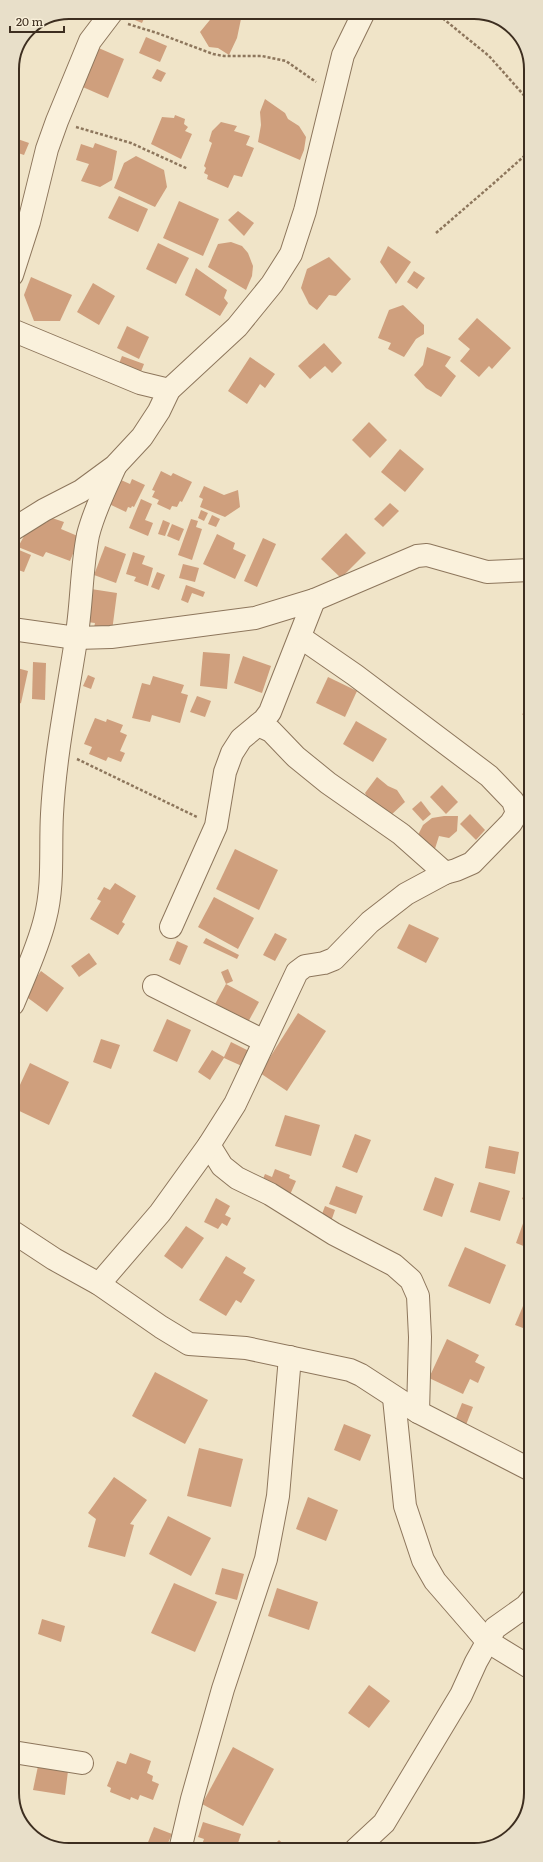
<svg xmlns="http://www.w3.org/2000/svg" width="543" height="1862" font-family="Literata,serif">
<rect width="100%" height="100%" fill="#f0e4c8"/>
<g fill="#cf9f7d">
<polygon points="127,12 147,12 142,23 125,16"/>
<polygon points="214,15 241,19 237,38 229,55 218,48 209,47 200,32"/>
<polygon points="146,37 167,46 160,62 139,53"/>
<polygon points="94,46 124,59 108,98 78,85"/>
<polygon points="157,69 166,73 161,82 152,78"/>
<polygon points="265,99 285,113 288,119 299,126 306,137 304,150 300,160 258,142 261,125 260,112"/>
<polygon points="175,115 185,119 184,124 188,127 185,131 192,134 181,159 151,144 162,117 174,118"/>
<polygon points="221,122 237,126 234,131 250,136 246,145 254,148 242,177 234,175 228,188 207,179 208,175 204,173 206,168 204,166 212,143 209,141 212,131"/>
<polygon points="12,137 29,143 24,155 12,151"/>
<polygon points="95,143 117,151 112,180 100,187 81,181 89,164 76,160 81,144 93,148"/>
<polygon points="136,156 164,170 167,187 155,207 114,188 124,163"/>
<polygon points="119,196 148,209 138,232 108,218"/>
<polygon points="179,201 219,219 203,256 163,238"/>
<polygon points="238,211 254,223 244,236 228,220"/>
<polygon points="231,242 242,246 248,253 253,266 252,276 246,290 208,267 218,244"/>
<polygon points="158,243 189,258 176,284 146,269"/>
<polygon points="388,246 411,262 396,284 380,262"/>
<polygon points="329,257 351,279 336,296 329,295 317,310 309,304 301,288 307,269"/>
<polygon points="196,268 227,290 224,298 228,303 220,316 185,295"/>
<polygon points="414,271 425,278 417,289 407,282"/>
<polygon points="31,277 72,295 60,321 34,321 24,295"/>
<polygon points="93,283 115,296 99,325 77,312"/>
<polygon points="403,305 424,325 424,334 416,339 404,357 388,349 391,343 378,338 389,310"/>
<polygon points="477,318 511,348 492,369 489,366 479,377 460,361 470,349 458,339"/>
<polygon points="127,326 149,337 139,359 117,348"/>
<polygon points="324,343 342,363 332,373 325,366 310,379 298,366"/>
<polygon points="427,347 451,357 445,366 456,376 441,397 426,388 414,375 423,365"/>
<polygon points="122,356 144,364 139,377 117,369"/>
<polygon points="250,357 275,374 265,388 260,384 247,404 228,391"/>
<polygon points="369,422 387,440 370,458 352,440"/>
<polygon points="400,449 424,469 405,492 381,472"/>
<polygon points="161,471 171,476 173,473 192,482 182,502 180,501 177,507 172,506 170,510 157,504 159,500 152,497 155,491 152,490"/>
<polygon points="132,479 145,485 134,507 132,506 131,508 128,507 126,512 109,504 121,480 130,484"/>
<polygon points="204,486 224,495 238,490 240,507 225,517 200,507 203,499 199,497"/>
<polygon points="141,499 152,504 145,520 153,523 148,536 129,528"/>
<polygon points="390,503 399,511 383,527 374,519"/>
<polygon points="201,510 208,513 204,521 198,518"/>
<polygon points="212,515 220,519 216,527 208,524"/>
<polygon points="49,517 64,522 61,529 80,537 70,561 46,552 43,557 18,547 29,527 35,529 38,521 46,523"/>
<polygon points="191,519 198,521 196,527 202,529 192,560 178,555"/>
<polygon points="163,520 170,523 165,536 158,534"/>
<polygon points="172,524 184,529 179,541 167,536"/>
<polygon points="346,533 366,553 341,578 321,559"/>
<polygon points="217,534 235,543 233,549 246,555 235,579 203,564"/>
<polygon points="263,538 276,544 257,587 244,581"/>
<polygon points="105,546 126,554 116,583 94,575"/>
<polygon points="12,547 31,555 24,572 12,568"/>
<polygon points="133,552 145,556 142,564 153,568 148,586 134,581 136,577 126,574"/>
<polygon points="183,564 199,568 195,582 179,578"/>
<polygon points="157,572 165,575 159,590 151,587"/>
<polygon points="186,585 205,592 203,597 192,593 188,603 181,600"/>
<polygon points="91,589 117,593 112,631 94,628 95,623 87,622"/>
<polygon points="203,652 230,654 227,689 200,686"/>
<polygon points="243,656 271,666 262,693 234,683"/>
<polygon points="12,662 18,663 17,668 28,671 21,703 12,707"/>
<polygon points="33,662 46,663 45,700 32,699"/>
<polygon points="88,675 95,678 91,689 83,686"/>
<polygon points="153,676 184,685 181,693 188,695 180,723 152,715 150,722 132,718 142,683 150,685"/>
<polygon points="328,677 357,691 345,717 316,703"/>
<polygon points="197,696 211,701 205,717 190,712"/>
<polygon points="530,710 530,722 522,714"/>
<polygon points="95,718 106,722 107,719 123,725 120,732 127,735 120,751 125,753 121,762 108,757 106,761 89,754 92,747 84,744"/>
<polygon points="356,721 387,739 373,762 343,744"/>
<polygon points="377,777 388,786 397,790 405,802 390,816 370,802 365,793"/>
<polygon points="442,785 458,802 446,814 430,797"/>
<polygon points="421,801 431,814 423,821 412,809"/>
<polygon points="470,814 485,830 476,840 460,824"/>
<polygon points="444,816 458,816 457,831 449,838 439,836 433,855 414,843 423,825 432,818"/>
<polygon points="235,849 278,870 259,910 216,889"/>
<polygon points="115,883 136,896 122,922 125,924 118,935 90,919 101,901 97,899 104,887 110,890"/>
<polygon points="214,897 254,918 238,949 198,927"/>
<polygon points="409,924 439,938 426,963 397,948"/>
<polygon points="275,933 287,939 275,961 263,955"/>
<polygon points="206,938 239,955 237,959 203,943"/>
<polygon points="177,941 188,946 180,965 169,960"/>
<polygon points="89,953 97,964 79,977 71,966"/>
<polygon points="530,964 530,990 526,991 523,965"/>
<polygon points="228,969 233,981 226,984 221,972"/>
<polygon points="41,971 64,988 47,1012 24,995"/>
<polygon points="226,984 259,1002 247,1024 214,1006"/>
<polygon points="298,1013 326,1031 287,1091 260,1073"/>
<polygon points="167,1019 191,1030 177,1062 153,1051"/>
<polygon points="101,1039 120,1045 111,1069 93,1062"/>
<polygon points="231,1042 251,1052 244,1067 224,1058 210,1080 198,1072 212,1050 224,1057"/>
<polygon points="30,1063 69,1082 49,1125 13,1108 13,1100"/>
<polygon points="285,1115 320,1125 311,1156 275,1146"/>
<polygon points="355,1134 371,1140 357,1173 342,1167"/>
<polygon points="489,1146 519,1152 515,1174 485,1168"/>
<polygon points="275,1169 290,1175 289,1178 296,1181 286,1204 257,1193 265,1174 272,1177"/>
<polygon points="435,1177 454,1184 442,1217 423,1210"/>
<polygon points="531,1178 531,1203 522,1199"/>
<polygon points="479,1182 510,1191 500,1221 470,1212"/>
<polygon points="336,1186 363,1196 356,1214 329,1204"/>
<polygon points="216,1198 230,1206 225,1215 231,1218 227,1226 222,1223 218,1229 204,1222"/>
<polygon points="325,1206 335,1210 327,1233 316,1230"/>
<polygon points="526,1215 531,1217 531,1249 516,1243"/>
<polygon points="186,1226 204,1238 182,1269 164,1256"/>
<polygon points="465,1247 506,1265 490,1304 448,1286"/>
<polygon points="226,1256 246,1268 243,1273 255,1280 241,1303 236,1300 226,1316 199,1300"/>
<polygon points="531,1287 531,1331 515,1325"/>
<polygon points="447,1339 479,1355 475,1362 485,1367 478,1383 470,1379 463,1394 429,1378"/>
<polygon points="155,1372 208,1400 185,1444 132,1416"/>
<polygon points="462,1403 473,1407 464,1430 453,1426"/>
<polygon points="344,1424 371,1435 360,1461 334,1450"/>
<polygon points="199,1448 243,1459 231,1507 187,1496"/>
<polygon points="114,1477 147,1500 130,1524 134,1525 125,1557 88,1547 96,1519 88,1513"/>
<polygon points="308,1497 338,1510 326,1541 296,1529"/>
<polygon points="168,1516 211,1538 191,1576 149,1554"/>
<polygon points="222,1568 244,1574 237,1600 215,1594"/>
<polygon points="174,1583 217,1602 195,1652 151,1633"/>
<polygon points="277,1588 318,1602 309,1630 268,1616"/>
<polygon points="42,1619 65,1626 61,1642 38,1634"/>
<polygon points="369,1685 390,1701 369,1728 348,1713"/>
<polygon points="233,1747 274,1769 243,1826 202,1804"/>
<polygon points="130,1753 151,1761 147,1773 153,1776 152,1781 159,1784 153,1800 140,1795 138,1800 131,1797 130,1800 110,1792 111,1788 107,1786 117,1761 126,1764"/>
<polygon points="38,1766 68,1771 65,1795 33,1790"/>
<polygon points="203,1822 241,1834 236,1849 200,1850 204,1839 198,1837"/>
<polygon points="154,1827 172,1834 165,1850 145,1850"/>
<polygon points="279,1840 289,1849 270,1849"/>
</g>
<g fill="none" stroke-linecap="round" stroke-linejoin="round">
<defs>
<g id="minor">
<polyline points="12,275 29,222 47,149 57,121 90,41 112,12"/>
<polyline points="12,330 140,383 169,390"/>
<polyline points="12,530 44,510 81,491 115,466 142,437 159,411 169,390 237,327 272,284 291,254 305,211 343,55 364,12"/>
<polyline points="12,629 76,638 111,637 255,618 314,600 417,556 427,555 487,572 530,570"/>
<polyline points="258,725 271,731 296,757 328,783 401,834 445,873"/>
<polyline points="171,927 216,826 225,772 232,753 241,739 264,720 270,712 314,600"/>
<polyline points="154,986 264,1041"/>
<path d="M13,1004c11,-27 25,-56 32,-85 9,-34 5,-70 7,-105 3,-58 15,-116 24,-174 6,-35 5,-70 12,-105 6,-24 17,-46 27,-68"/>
<polyline points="209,1145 222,1166 237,1178 270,1194 334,1234 394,1265 411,1280 418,1296 420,1337 418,1412"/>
<polyline points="13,1232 54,1259 99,1284 161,1327 189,1344 246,1348 350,1370 361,1375 418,1412 531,1470"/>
<polyline points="99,1284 160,1213 209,1145 235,1104 297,972 305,966 324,963 334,959 370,922 406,894 445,873 456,870 472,863 511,823 517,813 513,801 489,776 355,675 300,637"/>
<polyline points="394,1398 405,1506 423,1560 435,1581 487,1641 531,1668"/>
<polyline points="13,1752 82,1763"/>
<polyline points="356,1849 384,1823 461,1695 476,1662 495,1628 526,1606 531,1600"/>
<polyline points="180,1850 192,1799 223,1689 266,1559 278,1496 290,1357"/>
</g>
</defs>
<use href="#minor" stroke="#8d765c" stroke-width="24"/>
<g stroke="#8d765c" stroke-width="2.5" stroke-dasharray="3 2" stroke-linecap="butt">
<polyline points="435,12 489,56 530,102"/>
<polyline points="128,24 157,33 213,54 224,56 262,56 286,61 316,82"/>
<polyline points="76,127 131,143 188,169"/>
<polyline points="436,233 494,183 530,151"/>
<polyline points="77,759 197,817"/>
</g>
<use href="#minor" stroke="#faf1dc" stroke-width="22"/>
</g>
<path d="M0 0H543V1862H0ZM69 19H474A50 50 0 0 1 524 69V1793A50 50 0 0 1 474 1843H69A50 50 0 0 1 19 1793V69A50 50 0 0 1 69 19Z" fill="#e8dfc9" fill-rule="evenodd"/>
<path fill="none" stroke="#3d2e20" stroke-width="2" d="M69 19H474A50 50 0 0 1 524 69V1793A50 50 0 0 1 474 1843H69A50 50 0 0 1 19 1793V69A50 50 0 0 1 69 19Z"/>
<path d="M10 26v6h54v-6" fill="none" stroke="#3d2e20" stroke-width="2"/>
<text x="16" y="26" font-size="12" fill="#3d2e20" stroke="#f7eed8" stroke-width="3" paint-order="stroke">20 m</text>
</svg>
